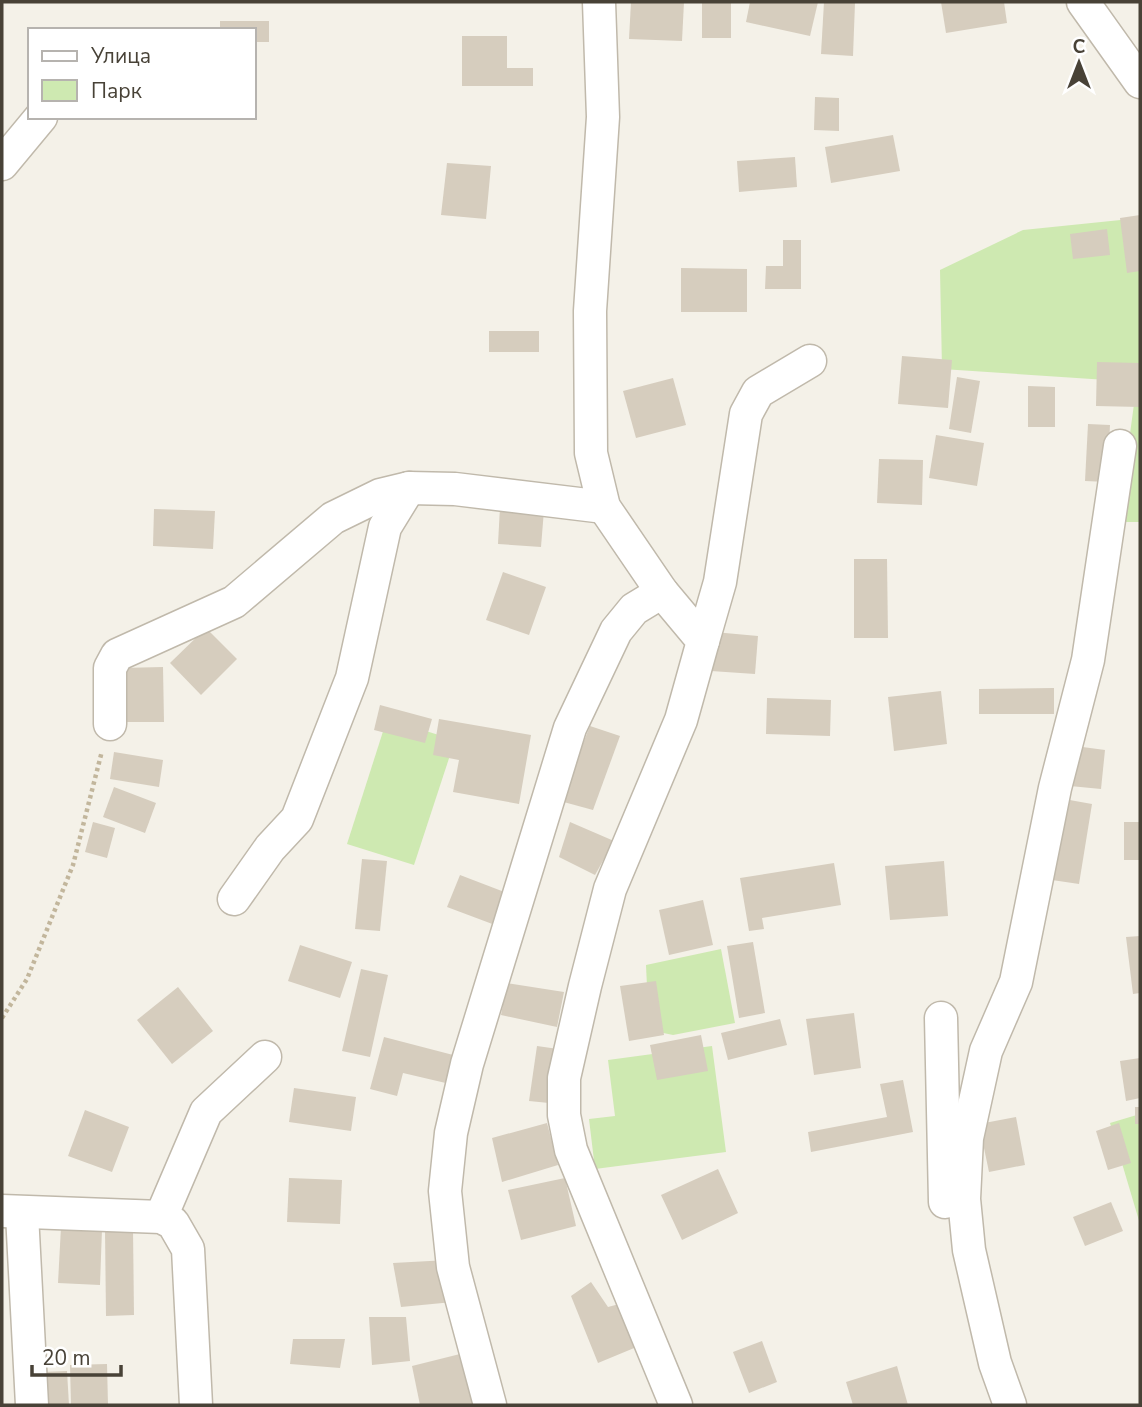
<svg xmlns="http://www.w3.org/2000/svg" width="1142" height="1407" font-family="'Nunito Sans',sans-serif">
<rect width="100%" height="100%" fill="#f4f1e8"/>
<g fill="#cee9b1">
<polygon points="1140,218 1140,522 1118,522 1137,382 942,369 940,270 1023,230"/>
<polygon points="387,719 455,740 414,865 347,844"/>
<polygon points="721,949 735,1023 673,1035 649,1030 646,965"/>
<polygon points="712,1046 726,1152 595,1169 589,1119 615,1116 608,1060"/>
<polygon points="1140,1114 1140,1224 1110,1123"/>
</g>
<g fill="#d6cdbe">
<polygon points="631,2 684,2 682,41 629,39"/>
<rect x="702" y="2" width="29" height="36"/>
<polygon points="750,2 818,2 810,36 746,22"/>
<polygon points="824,2 855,3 853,56 821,54"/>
<polygon points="941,2 1004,2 1007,23 946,33"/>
<polygon points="220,21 269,21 269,42 254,42 254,30 220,30"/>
<polygon points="462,36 507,36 507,68 533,68 533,86 462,86"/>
<polygon points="815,97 839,98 839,131 814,130"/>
<polygon points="893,135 900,171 831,183 825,147"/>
<polygon points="795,157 797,187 739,192 737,161"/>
<polygon points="447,163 491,166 486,219 441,215"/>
<polygon points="1140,215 1140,271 1127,273 1120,218"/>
<polygon points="1107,229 1110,255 1073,259 1070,234"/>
<polygon points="783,240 801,240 801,289 765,289 766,266 783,266"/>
<polygon points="681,268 747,269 747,312 681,312"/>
<rect x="489" y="331" width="50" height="21"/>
<polygon points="902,356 952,360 948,408 898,404"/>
<polygon points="1097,362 1140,363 1140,407 1096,406"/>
<polygon points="957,377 980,381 971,433 949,429"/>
<polygon points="673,378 686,425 636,438 623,391"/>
<polygon points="1028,386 1055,387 1055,427 1028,427"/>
<polygon points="1088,424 1110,425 1107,482 1085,481"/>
<polygon points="936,435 984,443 977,486 929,478"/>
<polygon points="879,459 923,460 922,505 877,503"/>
<polygon points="500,507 544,510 541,547 498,544"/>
<polygon points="154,509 215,511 213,549 153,546"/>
<polygon points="854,559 887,559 888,638 854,638"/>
<polygon points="503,572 546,587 529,635 486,620"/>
<polygon points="206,628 237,659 201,695 170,663"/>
<polygon points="714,632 758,636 755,674 711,671"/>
<polygon points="163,667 164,722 122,722 121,668"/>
<polygon points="1054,688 1054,714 979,714 979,689"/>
<polygon points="941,691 947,744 894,751 888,697"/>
<polygon points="767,698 831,700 830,736 766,734"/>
<polygon points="380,705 432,719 425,743 374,730"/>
<polygon points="439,719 531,735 519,804 453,792 459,760 433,755"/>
<polygon points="590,726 620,736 593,810 560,801"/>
<polygon points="1075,746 1105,750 1101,789 1070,786"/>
<polygon points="114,752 163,760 159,787 110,779"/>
<polygon points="114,787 156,803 145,833 103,817"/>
<polygon points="1064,799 1092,804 1079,884 1052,880"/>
<polygon points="93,822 115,828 107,858 85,852"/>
<polygon points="570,822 614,841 595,875 559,857"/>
<rect x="1124" y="822" width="16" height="38"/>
<polygon points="362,859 387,861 380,931 355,929"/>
<polygon points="944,861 948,916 890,920 885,866"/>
<polygon points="834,863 841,905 762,918 764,929 749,931 740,878"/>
<polygon points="460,875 507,893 495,925 447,907"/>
<polygon points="703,900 713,945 669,955 659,910"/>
<polygon points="1140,936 1140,993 1133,994 1126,937"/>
<polygon points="753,942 765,1013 739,1018 727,946"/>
<polygon points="300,945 352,962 340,998 288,981"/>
<polygon points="361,969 388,975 370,1057 342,1051"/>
<polygon points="656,981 664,1035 629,1041 620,986"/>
<polygon points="507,983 564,992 557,1027 501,1015"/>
<polygon points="178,987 213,1031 172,1064 137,1020"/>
<polygon points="854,1013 861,1068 814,1075 806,1019"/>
<polygon points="780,1019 787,1045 728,1060 721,1033"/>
<polygon points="701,1035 708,1071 657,1080 650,1045"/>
<polygon points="384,1037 457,1056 450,1084 403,1073 397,1096 370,1089"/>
<polygon points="537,1046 558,1049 549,1103 529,1101"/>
<polygon points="1140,1058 1140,1098 1126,1101 1120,1061"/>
<polygon points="903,1080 913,1132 811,1152 808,1132 887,1117 880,1084"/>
<polygon points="294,1088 356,1097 351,1131 289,1122"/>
<rect x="1135" y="1107" width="5" height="17"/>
<polygon points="85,1110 129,1127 112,1172 68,1156"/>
<polygon points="1016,1117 1025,1165 989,1172 979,1124"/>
<polygon points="547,1123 558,1165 502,1182 492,1138"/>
<polygon points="1119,1123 1131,1163 1108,1170 1096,1131"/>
<polygon points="718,1169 738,1213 682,1240 661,1195"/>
<polygon points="289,1178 342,1180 340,1224 287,1222"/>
<polygon points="565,1178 576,1226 521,1240 508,1190"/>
<polygon points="1111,1202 1123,1231 1085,1246 1073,1217"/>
<polygon points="61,1227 102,1229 100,1285 58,1283"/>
<polygon points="133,1229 134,1315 106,1316 105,1230"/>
<polygon points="448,1260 453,1302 401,1307 393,1263"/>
<polygon points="591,1282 608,1307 623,1303 639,1346 598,1363 571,1296"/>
<polygon points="369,1317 406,1317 410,1361 372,1365"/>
<polygon points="293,1339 345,1339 340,1368 290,1364"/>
<polygon points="762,1341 777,1382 749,1393 733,1352"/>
<polygon points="472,1351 486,1405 420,1405 412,1366"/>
<polygon points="107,1364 108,1405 71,1405 70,1365"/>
<polygon points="897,1366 908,1405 853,1405 846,1382"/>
<polygon points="67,1371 69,1405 44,1405 42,1372"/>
</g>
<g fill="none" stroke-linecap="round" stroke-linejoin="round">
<defs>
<g id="minor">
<polyline points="599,2 603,117 590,311 591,453 604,507 662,592 703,641 681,720 610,889 585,986 564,1078 564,1115 571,1150 676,1405"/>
<polyline points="1083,2 1140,82"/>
<polyline points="2,164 41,117"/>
<polyline points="703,641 720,582 746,414 758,392 810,361"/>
<polyline points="110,724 110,668 117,655 234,602 333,518 380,495 409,488 455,489 604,507"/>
<polyline points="234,899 270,848 297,819 352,678 385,527 409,488"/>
<polyline points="941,1018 945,1202"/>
<polyline points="2,1211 161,1217 173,1223 188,1249 196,1405"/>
<polyline points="22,1214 32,1405"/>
<polyline points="161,1217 206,1112 265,1057"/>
<polyline points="490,1405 453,1267 445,1191 451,1133 467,1064 570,728 616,631 634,609 662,592"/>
<polyline points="1010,1405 995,1363 969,1250 964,1199 967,1138 986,1051 1016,982 1055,788 1088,660 1120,446"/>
</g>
</defs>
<use href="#minor" stroke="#c0b9ab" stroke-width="35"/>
<polyline stroke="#c2b69c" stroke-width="4.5" stroke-dasharray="3.5 3.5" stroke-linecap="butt" points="2,1018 27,979 73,865 102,751"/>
<use href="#minor" stroke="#fff" stroke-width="32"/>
</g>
<rect width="1142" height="1407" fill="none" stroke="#484237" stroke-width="7"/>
<rect x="28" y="28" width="228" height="91" fill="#ffffff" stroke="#b6b3af" stroke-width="2"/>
<rect x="42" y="51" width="35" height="10" fill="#ffffff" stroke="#b6b3af" stroke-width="2"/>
<text x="91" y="63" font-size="21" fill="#484237">Улица</text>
<rect x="42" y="80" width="35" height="21" fill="#cee9b1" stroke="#b6b3af" stroke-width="2"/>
<text x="91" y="98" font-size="21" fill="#484237">Парк</text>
<g transform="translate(1079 63)" stroke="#ffffff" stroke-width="5" paint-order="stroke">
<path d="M0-5L12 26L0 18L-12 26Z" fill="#484237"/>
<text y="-10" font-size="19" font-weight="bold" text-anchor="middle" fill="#484237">С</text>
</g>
<path d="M32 1365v10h89v-10" fill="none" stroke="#484237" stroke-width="3.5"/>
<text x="42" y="1365" font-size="21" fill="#484237" stroke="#ffffff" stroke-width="5" paint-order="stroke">20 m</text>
</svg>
